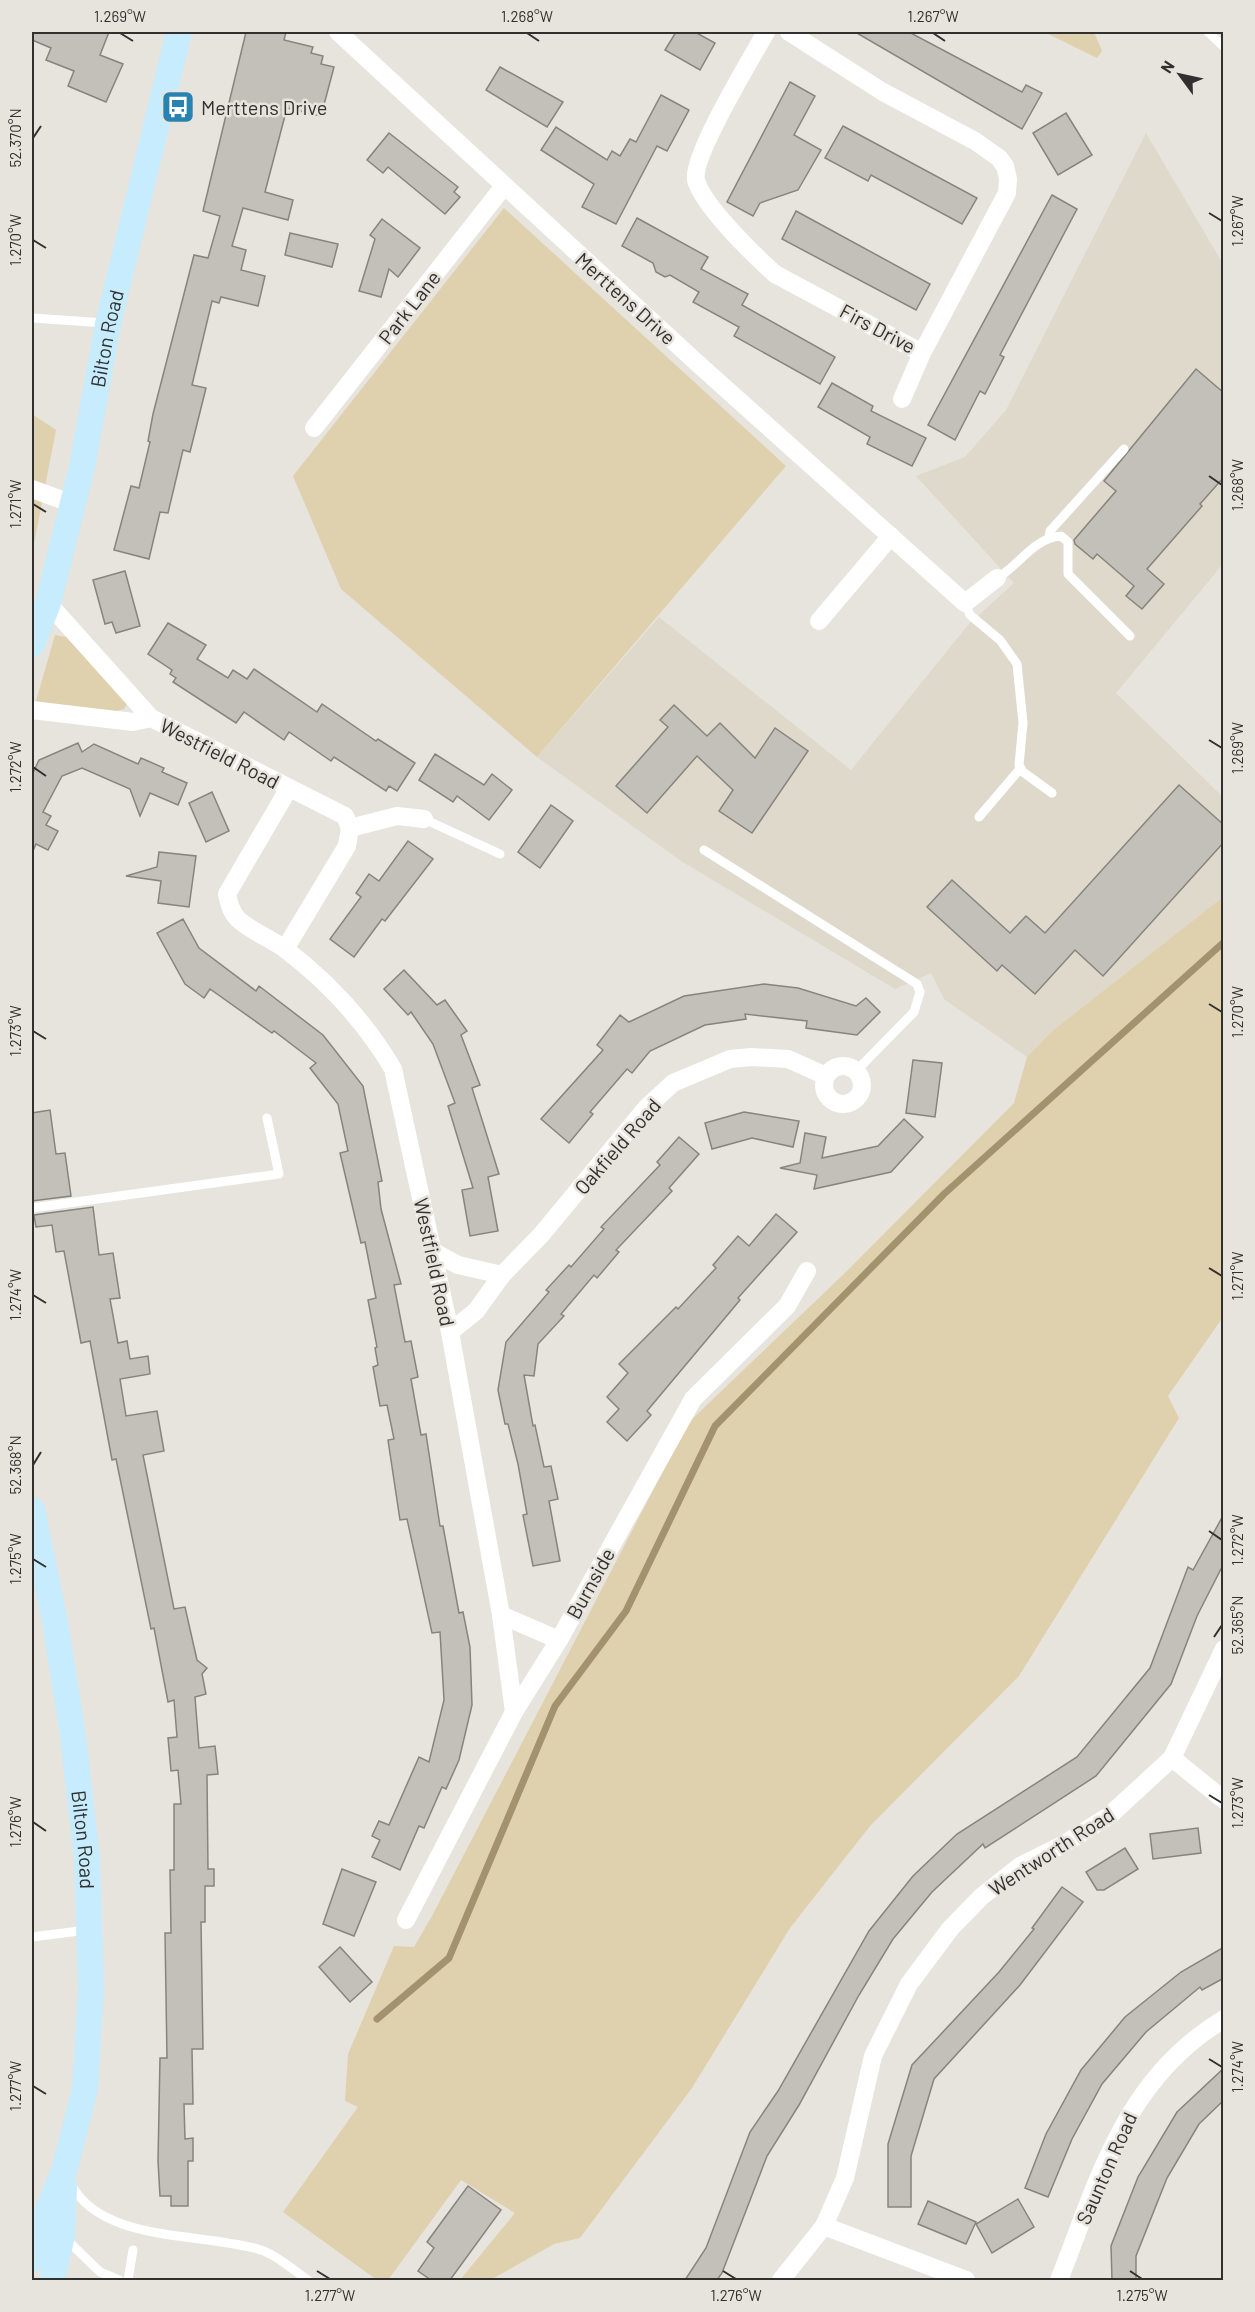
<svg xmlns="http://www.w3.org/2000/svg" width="1255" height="2312" font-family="Barlow,sans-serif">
<rect width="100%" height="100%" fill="#e7e4dd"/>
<polygon fill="#dfd9cb" points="1146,133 1223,264 1223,564 1116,693 1223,797 1223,897 1052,1031 1027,1057 944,999 931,973 895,989 681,861 537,757 659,617 851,770 968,625 1014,583 916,476 965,457 1006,410"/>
<g fill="#dfd1ad">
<polygon points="1044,32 1094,32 1102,51 1097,58"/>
<polygon points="504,208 786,466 537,757 341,589 293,476"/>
<polygon points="32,414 56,430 32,554"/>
<polygon points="55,635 66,637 128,702 124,709 106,714 34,708"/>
<polygon points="1223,897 1223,1317 1168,1396 1179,1418 1019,1676 870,1826 790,1928 692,2088 580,2238 554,2244 494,2278 460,2280 515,2213 461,2180 388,2280 377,2280 283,2212 358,2107 345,2101 348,2054 394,1946 414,1947 432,1916 688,1423 847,1271 1014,1103 1027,1057 1052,1031"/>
</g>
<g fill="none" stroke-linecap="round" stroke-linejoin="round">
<polyline stroke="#a2936e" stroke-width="7" points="377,2019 449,1958 555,1706 626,1611 715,1426 944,1194 1224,942"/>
</g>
<g fill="#c3c0ba" stroke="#87847e" stroke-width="1.5">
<polygon points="32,32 109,32 100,55 123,64 106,102 68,86 74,71 46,60 51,48 32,40"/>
<polygon points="246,32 286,32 284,40 313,47 311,53 323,56 321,64 334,67 321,116 287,108 265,192 293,200 288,220 243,208 232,246 246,250 241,270 265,276 258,306 221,297 219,303 212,301 192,385 206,388 190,452 183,450 168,513 160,512 149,559 114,550 131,486 139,488 150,442 148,441 153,414 194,255 208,258 220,216 203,211"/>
<polygon points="676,32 695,32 715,43 700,70 665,50"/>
<polygon points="855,32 909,32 1022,92 1026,85 1042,93 1022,129"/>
<polygon points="500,67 563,102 547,127 486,90"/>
<polygon points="790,82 815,96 794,135 821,150 798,190 760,203 753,216 727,202"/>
<polygon points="661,95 689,110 667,151 657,146 616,224 582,207 594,184 541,150 556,127 607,160 612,151 620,156 630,139 636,142"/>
<polygon points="1066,113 1092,155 1058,175 1033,133"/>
<polygon points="843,126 977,198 962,224 871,175 868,181 825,158"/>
<polygon points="389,133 458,187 454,192 460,197 445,214 388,167 383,173 367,160"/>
<polygon points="1052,195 1077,209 1000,355 1004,357 985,394 980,391 955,440 928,425"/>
<polygon points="796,211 930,284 916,310 782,239"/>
<polygon points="637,218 708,257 701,269 748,294 742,305 835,357 820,384 734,336 739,327 693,302 699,292 670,275 665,277 656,272 653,263 622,246"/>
<polygon points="382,219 420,248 398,277 389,269 381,297 359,291 375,239 370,235"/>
<polygon points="290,233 338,244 332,267 285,255"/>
<polygon points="1196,369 1224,393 1224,477 1200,504 1202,506 1147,569 1164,584 1142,609 1126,596 1134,586 1097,554 1093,559 1075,544 1074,540 1116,491 1104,481"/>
<polygon points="832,383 873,406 871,411 926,438 912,466 867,444 870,437 818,407"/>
<polygon points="125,571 140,626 116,633 112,622 105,624 93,580"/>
<polygon points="168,623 206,645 197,659 228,678 233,670 247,679 254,669 317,712 322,704 376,741 378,739 415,763 397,791 389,786 386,791 334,757 331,761 289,732 284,740 244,712 236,723 173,682 176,678 170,674 172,670 148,654"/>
<polygon points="674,705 707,736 720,723 755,758 775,728 808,751 752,833 719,811 733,790 697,756 647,813 616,786 668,727 660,720"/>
<polygon points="78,743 82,752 94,744 138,764 141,758 164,768 162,772 187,783 178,805 150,793 140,816 130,789 82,768 62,776 43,812 51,816 46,825 58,831 48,850 36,844 32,853 32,775 39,760"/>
<polygon points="435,754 484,785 492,774 512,790 489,820 457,796 453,802 419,780"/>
<polygon points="1179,785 1224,825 1224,842 1103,976 1075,950 1035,994 1002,965 997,971 927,907 952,880 1010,933 1026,916 1045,933"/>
<polygon points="212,792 229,831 206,842 189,803"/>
<polygon points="551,805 573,821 540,868 518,852"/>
<polygon points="408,841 433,859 385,921 382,919 354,957 330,939 361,897 356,893 369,874 379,881"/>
<polygon points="159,852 196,856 189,907 158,903 161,881 126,876 157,867"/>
<polygon points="183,919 199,948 256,991 259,986 323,1035 363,1086 382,1181 378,1182 381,1209 401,1284 394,1285 405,1342 411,1341 418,1377 411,1379 421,1435 426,1434 440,1526 443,1526 459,1613 463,1612 470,1647 472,1705 459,1760 446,1789 442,1787 424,1828 419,1826 400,1870 372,1857 380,1840 372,1836 379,1821 389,1825 419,1757 429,1762 444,1700 440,1632 432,1633 407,1519 400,1520 388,1440 394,1439 387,1405 380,1406 373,1367 378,1365 375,1348 377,1347 368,1300 376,1298 365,1242 361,1243 340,1153 348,1151 338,1104 310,1068 316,1063 274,1031 272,1033 210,989 204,998 185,984 157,933"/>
<polygon points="404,970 437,1005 445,1000 467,1031 461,1035 480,1085 472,1088 499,1174 488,1177 498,1231 470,1236 462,1190 473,1188 448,1106 455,1103 433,1044 411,1012 408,1015 384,989"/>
<polygon points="764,984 798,988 856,1006 866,998 880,1012 857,1035 806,1028 807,1021 745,1014 746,1019 705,1025 650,1051 632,1073 627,1069 590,1112 593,1114 569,1143 541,1119 603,1050 597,1045 620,1015 629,1022 684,996"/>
<polygon points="913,1060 942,1063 935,1117 906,1113"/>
<polygon points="50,1110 56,1154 65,1153 71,1196 32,1201 32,1113"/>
<polygon points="744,1112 799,1121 793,1147 752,1138 712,1149 705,1123"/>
<polygon points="904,1119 923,1137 891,1172 814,1189 817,1175 780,1168 800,1163 805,1133 826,1137 822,1158 878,1146"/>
<polygon points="679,1137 699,1154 669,1188 672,1191 616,1250 619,1252 597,1278 594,1275 561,1314 564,1316 538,1344 534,1376 524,1375 533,1426 535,1425 544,1467 551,1466 558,1499 549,1501 560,1561 533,1566 523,1515 527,1514 518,1464 508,1424 505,1424 498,1390 506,1342 549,1292 546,1290 569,1265 571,1267 604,1229 601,1227 660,1165 657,1162"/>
<polygon points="93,1207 99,1255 113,1253 120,1298 110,1299 118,1343 127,1341 130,1359 148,1356 150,1374 120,1379 126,1416 157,1411 164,1451 143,1455 174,1609 185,1607 197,1660 207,1668 202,1674 206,1694 195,1697 199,1748 215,1746 218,1774 207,1775 208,1869 214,1869 214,1886 205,1886 205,1922 201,1922 203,2049 192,2049 193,2104 184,2104 185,2139 193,2138 193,2161 188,2161 188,2206 171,2206 171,2196 160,2196 158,2161 160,2058 167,2058 165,1933 171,1933 170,1870 174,1870 174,1804 181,1804 178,1770 171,1771 168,1738 177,1737 174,1700 168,1702 154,1628 151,1629 116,1459 112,1460 90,1341 81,1343 64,1251 56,1252 52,1225 36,1227 34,1215"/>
<polygon points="776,1214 797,1232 738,1298 740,1300 647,1411 651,1415 627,1441 607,1422 619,1409 607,1397 628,1373 619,1364 676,1307 678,1309 716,1268 713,1265 738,1236 749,1246"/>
<polygon points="1224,1514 1224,1563 1197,1616 1171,1684 1096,1776 985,1848 983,1844 932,1892 893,1939 859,1995 799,2105 767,2156 722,2273 717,2280 685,2280 706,2248 750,2132 778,2091 869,1931 913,1876 957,1834 1077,1757 1150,1668 1188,1567 1193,1570"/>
<polygon points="1198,1828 1201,1853 1153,1859 1150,1834"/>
<polygon points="1125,1848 1138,1869 1104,1890 1097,1890 1086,1872"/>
<polygon points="342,1869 376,1882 354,1936 323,1924"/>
<polygon points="1062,1887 1083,1902 1020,1985 934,2079 911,2156 911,2207 888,2207 888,2144 912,2065 999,1972 1034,1929 1032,1928"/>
<polygon points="340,1947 372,1982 350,2002 319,1967"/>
<polygon points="1224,1947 1224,1978 1202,1990 1200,1987 1146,2032 1102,2084 1072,2139 1048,2197 1025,2188 1046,2134 1081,2070 1125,2017 1181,1972"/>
<polygon points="1224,2068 1224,2100 1199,2124 1167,2178 1136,2256 1136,2280 1112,2280 1111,2246 1138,2177 1177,2112"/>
<polygon points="468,2186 501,2210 450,2280 431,2280 418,2271 434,2248 427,2242"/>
<polygon points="1018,2199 1034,2227 992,2253 976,2224"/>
<polygon points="928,2201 976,2222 966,2244 918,2224"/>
</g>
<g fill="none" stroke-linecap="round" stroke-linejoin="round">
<g stroke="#fff" stroke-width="9">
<polyline points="1208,32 1224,47"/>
<polyline points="32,318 105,323"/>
<polyline points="1049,537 1050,531 1124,449"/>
<path d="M997,578c22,-12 36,-40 64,-42l7,6v32l62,62"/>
<polyline points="965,603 970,615 1000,640 1017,664 1023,723 1019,765 1023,772 1052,793"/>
<polyline points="979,817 1020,769"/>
<polyline points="424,819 500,854"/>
<polyline points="704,850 917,984 920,992 914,1012 856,1071"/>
<polyline points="32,1208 279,1174 267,1118"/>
<polyline points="32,1937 87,1930"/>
<path d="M71,2184c31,60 135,48 190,66 16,5 33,21 47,30"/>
<polyline points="66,2239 100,2272 119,2280"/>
<polyline points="128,2280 133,2250"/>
</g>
<g stroke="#fff" stroke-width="18">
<polyline points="338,32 696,362 965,603 997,578"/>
<path d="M766,32c-14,25 -75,125 -70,148 7,26 58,75 79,94l147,79 85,-160 1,-14 -3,-13 -6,-8 -24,-17 -92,-49 -94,-60"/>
<polyline points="902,399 922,353"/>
<polyline points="314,428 504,186"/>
<polyline points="32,489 73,504"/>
<polyline points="48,603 151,718 345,816 350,828 347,846 285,949"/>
<polyline points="819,621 891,536"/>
<polyline points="32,710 133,722 151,718"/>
<path d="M289,788l-62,106c2,9 4,18 11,25 12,12 32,19 47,30 42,32 81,74 108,120l57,263 51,283 13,97"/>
<polyline points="350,828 397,816 424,819"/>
<circle cx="843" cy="1085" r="19"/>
<polyline points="432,1251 458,1265 502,1275"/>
<polyline points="450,1332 476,1311 502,1275 541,1235 647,1107 673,1083 730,1059 751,1057 788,1059 826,1076"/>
<polyline points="501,1615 559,1640"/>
<polyline points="1172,1758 1224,1800"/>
<polyline points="406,1920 514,1712 559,1640 693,1399 787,1306 807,1271"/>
<polyline points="824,2226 966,2280"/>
<polyline points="781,2280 824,2226 845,2178 873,2056 909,1984 950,1929 981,1897 1020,1866 1064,1844 1110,1815 1172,1758 1224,1649"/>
<path d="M1059,2280c40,-101 65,-201 165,-261"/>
</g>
<g stroke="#c6ecfe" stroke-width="26">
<path id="s1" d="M32,644l16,-41 34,-136 26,-143 71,-292"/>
<path id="s2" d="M32,1510l23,112 17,107 15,129 4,131 -6,100 -21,82 -29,69 -3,19"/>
<polyline points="52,2280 62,2235 64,2186"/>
</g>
</g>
<path fill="none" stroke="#31302e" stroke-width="2" d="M120,33l13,8M527,33l12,8M933,33l12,8M33,138l8,-12M1209,213l13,8M33,240l13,8M1209,476l13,9M33,504l13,8M1209,740l13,8M33,767l13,9M1209,1004l13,8M33,1031l13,8M1209,1268l13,8M33,1295l13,8M33,1465l8,-13M1209,1531l13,9M33,1559l13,8M1214,1637l8,-12M1209,1795l13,8M33,1822l13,9M1209,2059l13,8M33,2086l13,8M317,2271l13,8M723,2271l13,8M1130,2271l12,8"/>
<defs>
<symbol id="bus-square" viewBox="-11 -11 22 22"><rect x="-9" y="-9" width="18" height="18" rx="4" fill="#2883b1" stroke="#e7e4dd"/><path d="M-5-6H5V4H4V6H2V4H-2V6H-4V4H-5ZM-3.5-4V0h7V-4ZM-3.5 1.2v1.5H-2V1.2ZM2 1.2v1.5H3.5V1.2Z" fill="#fff"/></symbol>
</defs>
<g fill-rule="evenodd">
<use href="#bus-square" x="159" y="88" width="38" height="38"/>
</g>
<g text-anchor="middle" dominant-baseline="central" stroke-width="5" stroke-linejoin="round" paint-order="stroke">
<g font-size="20" fill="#31302e" stroke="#e7e4dd" text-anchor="start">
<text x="201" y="107">Merttens Drive</text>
</g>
<g font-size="20" fill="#31302e" stroke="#e7e4dd">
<text transform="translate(626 298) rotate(42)">Merttens Drive</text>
<text transform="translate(409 307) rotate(-52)">Park Lane</text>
<text transform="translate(878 328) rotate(28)">Firs Drive</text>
<text stroke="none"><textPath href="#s1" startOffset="315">Bilton Road</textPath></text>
<text transform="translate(220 753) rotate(27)">Westfield Road</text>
<text transform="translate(617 1146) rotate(-49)">Oakfield Road</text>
<text transform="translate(435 1262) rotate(78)">Westfield Road</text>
<text transform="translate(590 1583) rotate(-61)">Burnside</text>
<text stroke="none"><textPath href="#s2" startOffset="334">Bilton Road</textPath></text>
<text transform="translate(1051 1851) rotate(-33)">Wentworth Road</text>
<text transform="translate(1106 2168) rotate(-66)">Saunton Road</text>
</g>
</g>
<rect width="1255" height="2312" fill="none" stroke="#e7e4dd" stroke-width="66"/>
<g transform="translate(1180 75) rotate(303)" stroke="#e7e4dd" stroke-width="4.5" paint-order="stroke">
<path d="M0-4.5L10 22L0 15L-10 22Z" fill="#31302e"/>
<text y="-9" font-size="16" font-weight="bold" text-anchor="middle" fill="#31302e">N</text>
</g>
<rect x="33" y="33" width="1189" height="2246" fill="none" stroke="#31302e" stroke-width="2"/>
<g font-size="15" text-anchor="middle" fill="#31302e">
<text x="120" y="22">1.269°W</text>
<text x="527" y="22">1.268°W</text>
<text x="933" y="22">1.267°W</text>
<text transform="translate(16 138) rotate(-90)" y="5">52.370°N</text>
<text transform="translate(1238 221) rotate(-90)" y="5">1.267°W</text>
<text transform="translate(16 240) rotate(-90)" y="5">1.270°W</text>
<text transform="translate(1238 485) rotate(-90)" y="5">1.268°W</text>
<text transform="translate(16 504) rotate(-90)" y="5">1.271°W</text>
<text transform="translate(1238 748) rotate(-90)" y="5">1.269°W</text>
<text transform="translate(16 767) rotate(-90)" y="5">1.272°W</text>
<text transform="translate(1238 1012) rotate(-90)" y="5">1.270°W</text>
<text transform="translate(16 1031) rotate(-90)" y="5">1.273°W</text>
<text transform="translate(1238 1276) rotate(-90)" y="5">1.271°W</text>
<text transform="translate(16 1295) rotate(-90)" y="5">1.274°W</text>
<text transform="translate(16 1465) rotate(-90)" y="5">52.368°N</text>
<text transform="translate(1238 1540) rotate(-90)" y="5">1.272°W</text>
<text transform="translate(16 1559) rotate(-90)" y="5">1.275°W</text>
<text transform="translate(1238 1625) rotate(-90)" y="5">52.365°N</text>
<text transform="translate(1238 1803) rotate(-90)" y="5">1.273°W</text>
<text transform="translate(16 1822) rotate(-90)" y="5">1.276°W</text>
<text transform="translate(1238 2067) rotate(-90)" y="5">1.274°W</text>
<text transform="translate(16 2086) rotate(-90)" y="5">1.277°W</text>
<text x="330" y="2301">1.277°W</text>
<text x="736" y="2301">1.276°W</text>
<text x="1142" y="2301">1.275°W</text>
</g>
</svg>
